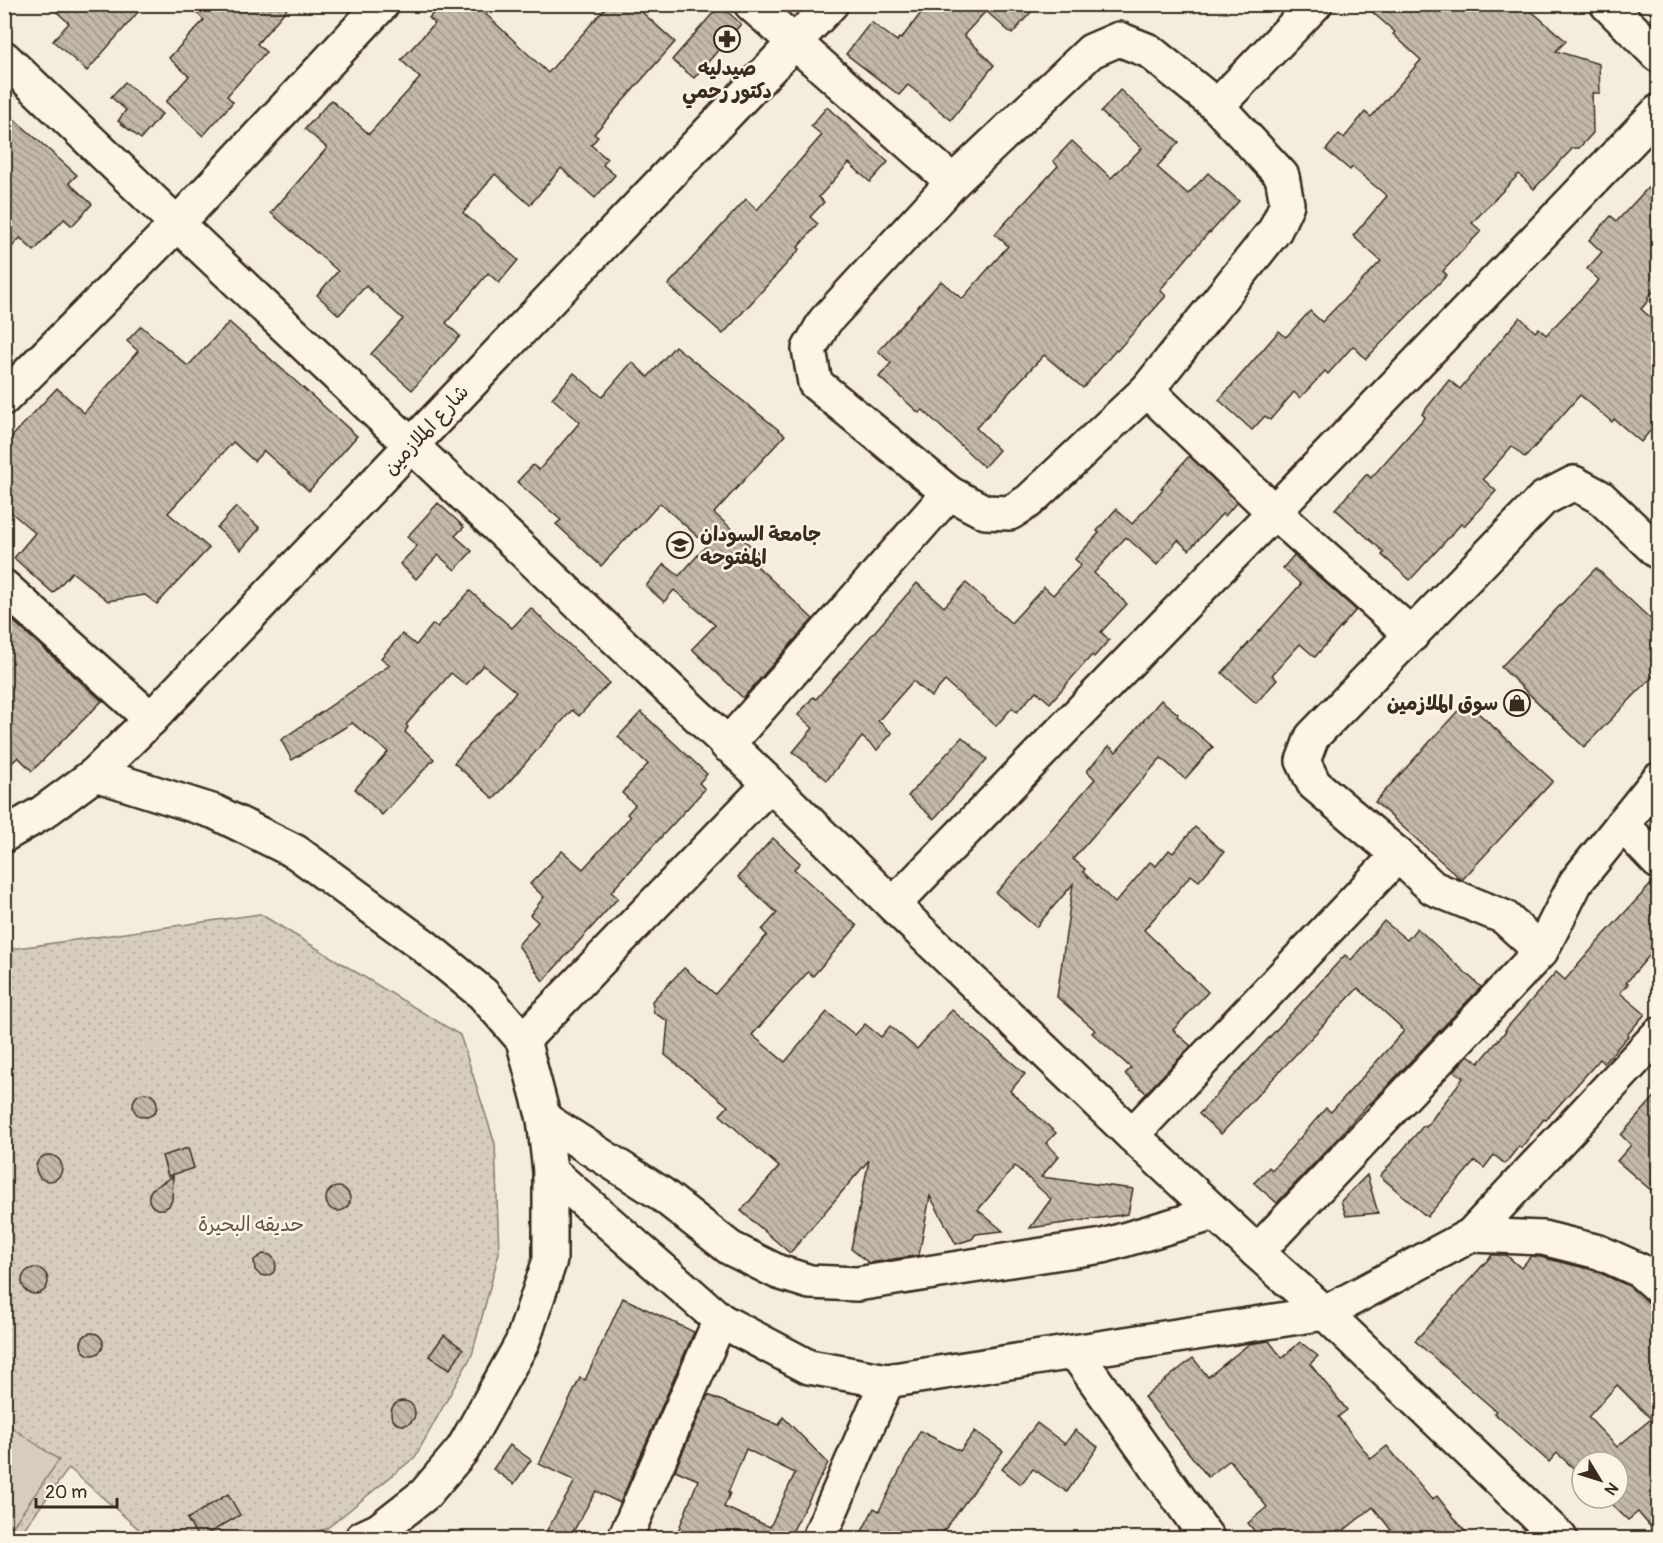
<svg xmlns="http://www.w3.org/2000/svg" width="1663" height="1543" font-family="Pangolin,'Playpen Sans Arabic',sans-serif">
<defs>
<pattern id="grass-dots" width="8" height="8" patternUnits="userSpaceOnUse" patternTransform="scale(1.5)"><rect width="8" height="8" fill="#d6cdbd"/><path d="M2 2h.1M6 6h.1" fill="none" stroke="#b9b0a2" stroke-width="1.8" stroke-linecap="round"/></pattern>
<pattern id="building-back-hatch" width="6" height="6" patternUnits="userSpaceOnUse" patternTransform="scale(1.5)"><rect width="6" height="6" fill="#c3b9aa"/><path d="M-1 5l2 2M0 0l6 6M5-1l2 2" fill="none" stroke="#a0978a"/></pattern>
</defs>
<rect width="100%" height="100%" fill="#f4eddd"/>
<filter id="ink" filterUnits="userSpaceOnUse"><feTurbulence type="fractalNoise" baseFrequency=".0167" numOctaves="2"/><feDisplacementMap in="SourceGraphic" scale="12" xChannelSelector="R" yChannelSelector="G"/><feConvolveMatrix kernelMatrix="1 2 1 2 8 2 1 2 1" color-interpolation-filters="sRGB"/></filter>
<g filter="url(#ink)">
<polygon fill="url(#grass-dots)" stroke="#887c6e" stroke-width="1.5" points="260,914 460,1035 495,1144 499,1253 472,1355 415,1457 326,1529 287,1538 149,1538 69,1468 17,1538 13,1538 5,1533 4,950"/>
<polygon fill="#d6cdbd" stroke="#887c6e" stroke-width="1.5" points="4,1422 59,1460 8,1533 4,1531"/>
<g fill="url(#building-back-hatch)" stroke="#3b2a1e" stroke-width="1.5" fill-rule="evenodd">
<polygon points="48,4 145,4 87,71 53,41 69,23"/>
<polygon points="187,4 291,4 257,44 266,52 227,96 233,102 203,136 166,102 189,76 169,58 204,20"/>
<polygon points="441,4 475,4 548,73 609,4 633,4 675,42 594,134 598,137 591,145 607,159 603,165 615,175 595,198 561,168 530,205 495,174 463,213 518,260 499,283 488,273 446,323 460,336 412,390 371,354 403,319 366,286 339,315 317,295 338,271 271,213 327,148 305,129 331,100 369,134 420,78 401,60 435,23 429,18"/>
<polygon points="928,4 1038,4 1012,34 986,11 964,35 994,65 951,120 908,85 899,95 846,54 871,22 897,41 899,38 901,39"/>
<polygon points="1363,4 1523,4 1566,41 1556,51 1599,64 1600,93 1592,93 1593,133 1579,148 1573,148 1534,189 1519,174 1472,223 1481,231 1443,271 1447,275 1366,359 1353,346 1328,374 1325,371 1300,398 1294,392 1270,420 1265,416 1252,430 1219,400 1279,331 1286,337 1310,311 1322,322 1381,261 1353,236 1387,196 1352,167 1350,170 1326,150 1339,134 1344,138 1365,112 1371,117 1421,60 1393,34 1395,32"/>
<polygon points="720,5 741,24 694,78 672,60"/>
<polygon points="125,82 162,114 141,139 118,121 126,110 111,97"/>
<polygon points="1120,90 1179,142 1157,167 1188,194 1208,173 1239,201 1210,233 1209,232 1160,290 1166,296 1117,351 1116,350 1083,388 1044,355 976,428 999,450 984,467 923,410 919,413 879,377 891,363 878,351 941,281 962,299 1008,246 995,234 1058,166 1053,161 1072,141 1111,178 1142,148 1101,112"/>
<polygon points="827,107 888,162 870,182 849,163 819,197 824,202 810,217 818,224 798,247 800,249 723,334 668,285 746,199 757,210 822,135 811,126"/>
<polygon points="4,110 77,175 69,183 92,204 72,226 64,219 34,251 20,238 4,256"/>
<polygon points="1659,176 1659,286 1647,298 1649,300 1641,309 1658,324 1659,420 1641,442 1614,419 1612,422 1580,395 1525,458 1512,446 1483,479 1496,491 1464,526 1462,523 1410,580 1382,555 1384,552 1335,509 1367,474 1371,478 1425,417 1422,414 1449,380 1460,389 1520,317 1535,332 1539,328 1546,335 1599,280 1587,269 1602,252 1589,240 1611,216 1617,221"/>
<polygon points="229,322 357,436 309,491 264,451 254,461 233,442 168,513 209,548 157,604 145,595 108,601 72,572 53,593 14,558 35,533 4,506 4,445 57,388 84,413 138,351 127,341 141,326 188,366"/>
<polygon points="675,346 785,435 714,513 764,558 757,566 813,619 743,698 692,649 715,625 674,590 664,602 646,586 664,564 679,576 707,545 660,503 636,530 635,529 601,566 556,524 561,520 517,482 533,465 539,470 580,422 552,398 574,373 602,397 632,362 648,377"/>
<polygon points="1189,456 1237,502 1225,516 1222,514 1189,550 1178,540 1157,565 1126,537 1094,573 1127,604 1101,632 1109,640 1094,657 1092,655 1050,703 1036,691 1017,712 1012,708 996,726 945,681 931,697 913,681 878,721 892,733 877,750 862,737 827,780 793,752 813,728 798,715 813,697 816,699 917,583 944,607 966,583 1011,623 1044,587 1053,595 1081,565 1075,559 1099,533 1097,531 1116,509 1132,524 1163,489 1161,488"/>
<polygon points="438,503 464,527 455,536 472,551 455,570 438,555 416,579 400,564 417,546 407,537"/>
<polygon points="236,507 260,528 241,550 217,528"/>
<polygon points="1294,555 1356,610 1315,657 1300,644 1272,675 1277,680 1256,703 1222,673 1301,584 1283,568"/>
<polygon points="1596,568 1659,627 1659,670 1584,747 1501,667"/>
<polygon points="470,591 512,628 531,608 609,683 579,716 572,710 494,799 454,763 516,692 483,665 466,685 451,673 406,725 408,727 405,732 434,759 382,815 355,789 388,752 352,723 292,760 281,740 390,665 381,658 402,634 416,645 433,624 437,627"/>
<polygon points="4,613 102,701 32,771 18,757 4,771"/>
<polygon points="1161,700 1178,714 1177,716 1213,747 1185,779 1161,758 1073,859 1085,869 1083,872 1115,903 1150,862 1156,866 1169,850 1173,853 1195,827 1224,852 1199,881 1191,875 1144,930 1208,992 1173,1030 1191,1046 1146,1093 1125,1074 1131,1068 1092,1033 1095,1030 1057,997 1073,884 1036,927 996,893 1095,779 1087,771 1109,746 1116,752"/>
<polygon points="1466,702 1553,781 1462,880 1375,802"/>
<polygon points="641,712 707,774 699,783 705,789 611,892 618,898 543,981 518,945 538,922 530,915 544,897 530,884 562,851 583,869 630,817 627,814 635,805 622,793 648,764 618,737"/>
<polygon points="962,737 987,759 934,819 908,796"/>
<polygon points="773,838 800,863 794,869 857,926 813,976 808,972 752,1035 785,1062 827,1012 855,1035 865,1024 881,1037 890,1026 917,1049 952,1010 1025,1074 1010,1091 1056,1133 1046,1143 1059,1156 1041,1177 1133,1189 1128,1214 1030,1228 1051,1199 1015,1166 978,1210 1003,1231 976,1234 972,1239 956,1244 930,1196 919,1255 869,1263 851,1249 869,1160 790,1253 741,1211 779,1167 720,1115 728,1106 665,1055 668,1021 654,1013 652,1001 684,968 715,994 767,935 762,930 777,913 738,877"/>
<polygon points="1655,880 1659,880 1659,944 1626,983 1628,984 1620,993 1645,1014 1627,1035 1628,1036 1604,1063 1600,1059 1546,1120 1544,1119 1521,1148 1519,1146 1505,1164 1494,1155 1484,1168 1475,1161 1427,1217 1380,1176 1424,1125 1426,1127 1463,1078 1454,1071 1468,1055 1479,1063 1506,1031 1505,1030 1556,972 1565,980 1603,936"/>
<polygon points="1384,921 1407,940 1417,928 1481,987 1370,1104 1369,1103 1336,1140 1277,1203 1254,1183 1269,1167 1272,1170 1326,1108 1331,1112 1404,1031 1400,1028 1401,1027 1358,988 1221,1134 1199,1114 1345,955 1351,960"/>
<polygon points="1659,1092 1659,1197 1617,1161 1631,1145 1621,1135"/>
<circle cx="145" cy="1105" r="12"/>
<polygon points="188,1148 194,1168 168,1176 162,1156"/>
<circle cx="49" cy="1168" r="13"/>
<polygon points="1367,1175 1378,1213 1346,1216 1341,1201"/>
<polygon points="173,1176 172,1200 169,1206 164,1209 157,1209 152,1206 149,1201 149,1194 152,1189"/>
<circle cx="338" cy="1199" r="12"/>
<polygon points="263,1254 270,1255 275,1260 276,1267 273,1273 267,1276 260,1275 255,1270 254,1260"/>
<path d="M1492,1255h14l15,13 10,-12 9,1 53,13 36,16 30,24v227l-21,-25 -10,8 -23,-22h13v-36h-36v14l-25,-23 -8,9 -55,-49 2,-2 -81,-70zM1617,1385l34,34 -34,28 -29,-30z"/>
<circle cx="35" cy="1281" r="13"/>
<polygon points="623,1298 694,1332 620,1503 596,1491 569,1539 542,1539 575,1481 539,1464 580,1378 585,1380"/>
<circle cx="92" cy="1344" r="11"/>
<polygon points="444,1335 463,1349 450,1369 429,1356"/>
<polygon points="1269,1341 1282,1358 1300,1342 1318,1356 1310,1364 1347,1410 1338,1417 1371,1459 1387,1446 1432,1500 1437,1496 1471,1539 1398,1539 1373,1507 1333,1539 1261,1539 1248,1523 1267,1507 1230,1460 1208,1477 1144,1397 1193,1358 1208,1377 1249,1344"/>
<path d="M708,1395l71,30 4,-8 45,46 -38,73 7,3h-122l23,-59 -23,-10zM746,1449l49,24 -25,54 -46,-20 6,-14h-2z"/>
<circle cx="403" cy="1413" r="12"/>
<polygon points="1037,1423 1065,1444 1075,1430 1098,1447 1067,1492 1033,1469 1021,1484 1002,1469"/>
<polygon points="920,1431 960,1451 975,1431 1003,1451 938,1539 858,1539 874,1508 879,1511"/>
<polygon points="510,1445 531,1460 514,1484 493,1469"/>
<polygon points="228,1494 240,1515 199,1539 187,1519"/>
</g>
<g fill="none" stroke-linecap="round" stroke-linejoin="round">
<defs>
<g id="minor">
<polyline points="751,4 953,182"/>
<polyline points="1607,4 1658,55"/>
<polygon points="1119,39 1149,51 1217,106 1282,176 1287,204 1275,230 1147,390 1029,501 1010,513 985,512 949,493 815,383 809,349 825,321 953,182 1091,51"/>
<polyline points="4,58 177,224 770,784 893,905 1132,1135 1257,1252 1325,1313 1560,1538"/>
<polyline points="1217,106 1315,4"/>
<polyline points="1147,390 1274,512 1412,635"/>
<polyline points="4,398 177,224 382,4"/>
<polyline points="1658,552 1600,497 1574,483 1543,499 1312,737 1303,761 1314,784 1398,855 1433,888 1504,917 1541,951 1576,882 1658,780"/>
<polyline points="4,587 151,719"/>
<polyline points="727,745 949,493"/>
<polyline points="95,774 215,812 296,852 423,945 483,994 523,1040 544,1119 550,1171 550,1260 522,1343 463,1449 425,1494 379,1530 362,1538"/>
<polyline points="1622,824 1658,862"/>
<polyline points="4,835 42,813 95,774 151,719 831,4"/>
<polyline points="893,905 1274,512 1658,112"/>
<polyline points="523,1040 770,784"/>
<polyline points="544,1119 660,1193 730,1248 778,1272 810,1282 857,1284 1055,1253 1103,1246 1215,1213"/>
<polyline points="1132,1135 1398,855"/>
<polyline points="550,1171 720,1320 809,1367 887,1381 1325,1313 1471,1235 1658,1035"/>
<polyline points="1471,1235 1543,1238 1599,1252 1639,1270 1658,1287"/>
<polyline points="1257,1252 1541,951"/>
<polyline points="1075,1352 1207,1538"/>
<polyline points="625,1538 720,1320"/>
<polyline points="819,1538 887,1381"/>
</g>
</defs>
<use href="#minor" stroke="#3b2a1e" stroke-width="38"/>
<use href="#minor" stroke="#fcf5e5" stroke-width="33"/>
</g>
</g>
<defs>
<symbol id="pharmacy-ring" viewBox="-11 -11 22 22"><circle r="9.5" fill="#fcf5e5" stroke="#3b2a1e" stroke-width="1.5"/><path d="M-2-6h4v4h4v4h-4v4h-4v-4h-4v-4h4Z" fill="#3b2a1e"/></symbol>
<symbol id="university-ring" viewBox="-11 -11 22 22"><circle r="9.5" fill="#fcf5e5" stroke="#3b2a1e" stroke-width="1.5"/><path d="M0-5L7-2L0 1L-7-2ZM-4 1L0 2.5L4 1V4Q0 6-4 4Z" fill="#3b2a1e"/></symbol>
<symbol id="shop-ring" viewBox="-11 -11 22 22"><circle r="9.5" fill="#fcf5e5" stroke="#3b2a1e" stroke-width="1.5"/><path d="M-5-2.5h2.3a2.7 3.5 0 0 1 5.4 0H5L5.5 6h-11ZM-1.5-2.5h3a1.5 2.3 0 0 0-3 0Z" fill="#3b2a1e"/></symbol>
</defs>
<g fill-rule="evenodd">
<use href="#pharmacy-ring" x="712" y="24" width="30" height="30"/>
<use href="#university-ring" x="665" y="530" width="30" height="30"/>
<use href="#shop-ring" x="1502" y="688" width="30" height="30"/>
</g>
<g text-anchor="middle" dominant-baseline="central" stroke-width="5" stroke-linejoin="round" paint-order="stroke">
<g font-size="20" font-weight="bold" fill="#3b2a1e" stroke="#fcf5e5">
<text x="727" y="68">صيدليه<tspan x="727" dy="23">دكتور رحمي</tspan></text>
<text x="700" y="534" text-anchor="start">جامعة السودان<tspan x="700" dy="23">المفتوحه</tspan></text>
<text x="1498" y="703" text-anchor="end">سوق الملازمين</text>
</g>
<g font-size="20" fill="#3b2a1e" stroke="#fcf5e5">
<text transform="translate(426 430) rotate(-47)">شارع الملازمين</text>
</g>
<g font-size="20" fill="#625346" stroke="#fcf5e5">
<text x="251" y="1224">حديقه البحيرة</text>
</g>
</g>
<rect width="1663" height="1543" fill="none" stroke="#fcf5e5" stroke-width="24"/>
<rect x="12" y="12" width="1639" height="1519" fill="none" stroke="#3b2a1e" stroke-width="2" filter="url(#ink)"/>
<g transform="translate(1600 1480) rotate(128)"><circle r="28" fill="#fcf5e5" stroke="#afa495" stroke-width="1.5"/>
<path d="M0-4.5L10 22L0 15L-10 22Z" fill="#3b2a1e"/>
<text y="-9" font-size="16" font-weight="bold" text-anchor="middle" fill="#3b2a1e">N</text>
</g>
<path d="M36 1498v9h81v-9" fill="none" stroke="#3b2a1e" stroke-width="3"/>
<text x="45" y="1498" font-size="18" fill="#3b2a1e" stroke="#fcf5e5" stroke-width="4.5" paint-order="stroke">20 m</text>
</svg>
